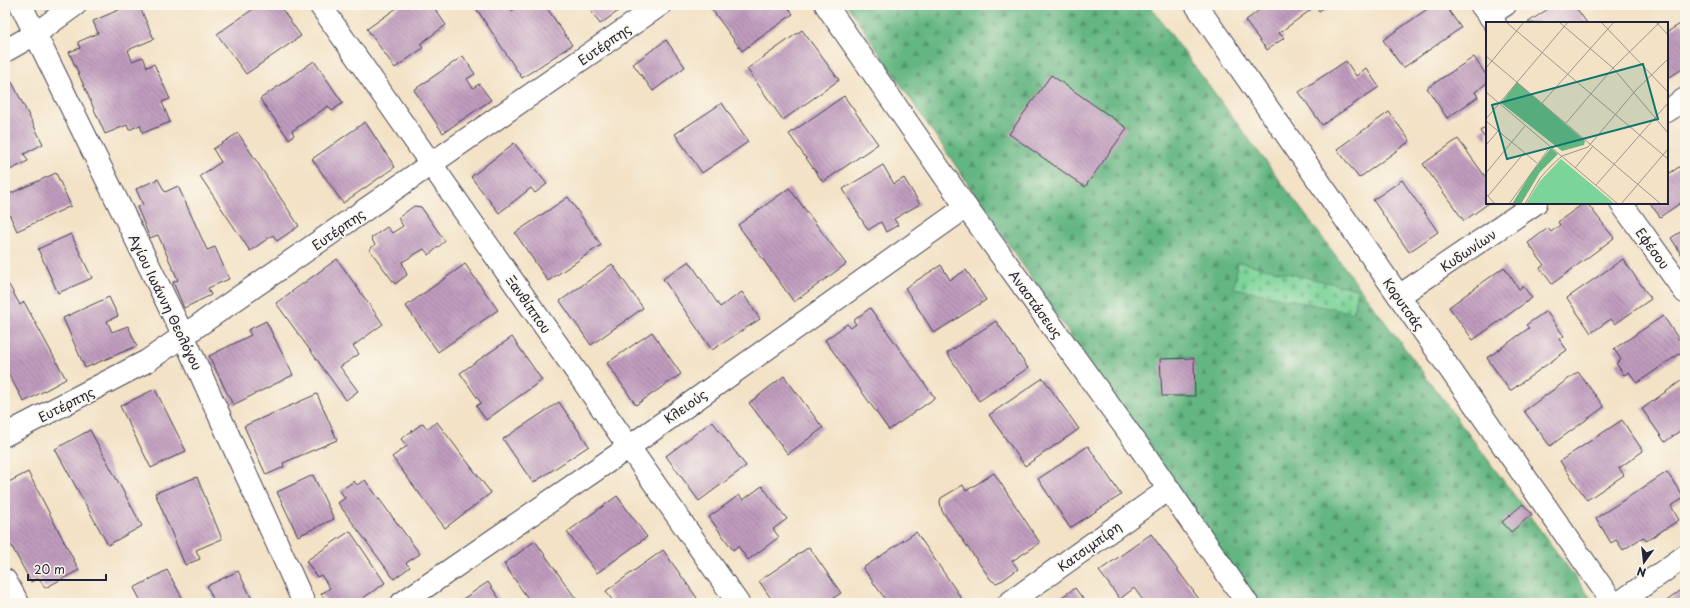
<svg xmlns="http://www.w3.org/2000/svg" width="1690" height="608" font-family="'Playpen Sans',sans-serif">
<defs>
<pattern id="forest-firs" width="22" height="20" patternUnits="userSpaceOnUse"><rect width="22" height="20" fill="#64b681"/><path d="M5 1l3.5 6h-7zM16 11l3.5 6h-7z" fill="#52946b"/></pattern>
<pattern id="cemetery-stones" width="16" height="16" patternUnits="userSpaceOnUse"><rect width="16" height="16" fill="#7bd499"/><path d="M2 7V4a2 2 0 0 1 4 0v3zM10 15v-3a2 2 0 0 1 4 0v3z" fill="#6ab685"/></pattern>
<pattern id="building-back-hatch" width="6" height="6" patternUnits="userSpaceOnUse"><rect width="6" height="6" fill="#bf9bbd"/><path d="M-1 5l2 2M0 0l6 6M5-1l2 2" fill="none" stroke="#9b7e9b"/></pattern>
</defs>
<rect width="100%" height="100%" fill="#fbf7ec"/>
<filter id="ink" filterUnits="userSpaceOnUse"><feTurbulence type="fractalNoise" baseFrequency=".025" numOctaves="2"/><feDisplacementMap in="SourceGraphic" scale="8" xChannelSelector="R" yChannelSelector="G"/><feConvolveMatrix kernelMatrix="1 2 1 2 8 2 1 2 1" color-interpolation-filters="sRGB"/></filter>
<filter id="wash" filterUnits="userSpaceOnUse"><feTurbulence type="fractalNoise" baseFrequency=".012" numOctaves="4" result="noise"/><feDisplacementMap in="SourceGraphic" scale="16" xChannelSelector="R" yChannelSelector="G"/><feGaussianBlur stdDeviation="0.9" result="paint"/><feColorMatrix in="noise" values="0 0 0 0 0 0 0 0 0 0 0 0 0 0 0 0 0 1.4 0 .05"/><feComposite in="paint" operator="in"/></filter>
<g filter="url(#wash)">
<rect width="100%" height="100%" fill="#f3e2c6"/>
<polygon fill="url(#forest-firs)" stroke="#436c5e" points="847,5 1149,5 1593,601 1591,603 1251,603"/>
<polygon fill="url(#cemetery-stones)" stroke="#4e7b6a" points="1238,262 1357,289 1353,313 1234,288"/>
<g id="blocks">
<g fill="url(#building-back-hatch)">
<polygon points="130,5 139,5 154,39 128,50 132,61 143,57 147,67 154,64 170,99 162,102 170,122 143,133 140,125 129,130 127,125 105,134 69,52 80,48 78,42 98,33 93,21"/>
<polygon points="259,5 279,5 301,36 246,74 217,34"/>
<polygon points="401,5 432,5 446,25 420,44 423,48 395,68 367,29"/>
<polygon points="474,5 508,5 512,11 521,5 545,5 572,45 522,78"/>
<polygon points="587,5 627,5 600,24"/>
<polygon points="715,5 786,5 793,14 742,51 711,8"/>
<polygon points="1266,5 1328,5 1319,11 1316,6 1279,33 1284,38 1267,50 1245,21"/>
<polygon points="1433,5 1445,5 1461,28 1403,68 1383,40"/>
<polygon points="1554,5 1574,5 1587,23 1527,23"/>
<polygon points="1682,23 1685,28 1685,58 1683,60 1685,67 1667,79 1667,32"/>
<polygon points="802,30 839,80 783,120 747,69"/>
<polygon points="666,40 685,67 653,91 633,64"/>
<polygon points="463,56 475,74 467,79 473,88 479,84 491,100 443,133 414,90"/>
<polygon points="1474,57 1487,76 1487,83 1475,92 1478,97 1447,118 1427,88"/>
<polygon points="314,61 343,103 332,111 328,106 292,131 294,135 289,139 260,99"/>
<polygon points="1346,61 1356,76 1366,68 1379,87 1322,125 1299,92"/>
<polygon points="1051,75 1127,128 1085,187 1009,134"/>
<polygon points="12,82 43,144 24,154 28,161 8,171 5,165 5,86"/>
<polygon points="844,96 878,144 823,182 789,134"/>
<polygon points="722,103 748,142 702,173 675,134"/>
<polygon points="1389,112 1410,141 1359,178 1337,149"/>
<polygon points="365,122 395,167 343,203 312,159"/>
<polygon points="1487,126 1487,141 1480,131"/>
<polygon points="238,133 299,226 277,241 273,235 250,251 200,176 221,162 213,149"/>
<polygon points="1458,139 1487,179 1487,203 1489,203 1464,221 1423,164"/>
<polygon points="514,143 547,184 535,193 531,188 499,213 471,177"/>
<polygon points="1685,163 1685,200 1660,217 1650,203 1667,203 1667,175"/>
<polygon points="883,165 894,184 904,178 920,204 894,219 898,225 886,232 881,222 868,230 843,189"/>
<polygon points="56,173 71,206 17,231 5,205 5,196"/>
<polygon points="158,179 165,192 178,186 207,250 215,247 229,279 208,288 211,295 184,308 173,282 178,280 158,235 150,238 137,207 143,205 136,189"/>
<polygon points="1402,180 1438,232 1409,252 1373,200"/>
<polygon points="789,188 846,264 794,302 738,225"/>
<polygon points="568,197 601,245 548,281 515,233"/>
<polygon points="1584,203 1587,203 1614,238 1552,284 1540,268 1544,265 1528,243 1548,228 1551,232 1560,225 1558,222"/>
<polygon points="414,206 421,207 445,241 429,255 424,249 402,262 407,275 395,284 369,249 375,245 371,238 387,227 392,233 403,226 398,218"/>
<polygon points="1685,229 1685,260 1671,238"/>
<polygon points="71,234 92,278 58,293 38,249"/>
<polygon points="337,259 383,324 353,346 359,354 340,367 358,391 346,400 276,303"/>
<polygon points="1623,259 1651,299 1615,324 1611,319 1591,333 1567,298"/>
<polygon points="689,261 720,307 742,292 760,319 712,350 663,279"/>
<polygon points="465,264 498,310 438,352 406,306"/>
<polygon points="612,264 643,308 591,345 560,301"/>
<polygon points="941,265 950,280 966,270 986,300 934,333 905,288"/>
<polygon points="1504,267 1519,289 1523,286 1532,298 1473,340 1449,307"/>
<polygon points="9,285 20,305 24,302 66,379 24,402 5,368 5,287"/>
<polygon points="109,297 118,316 107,321 112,332 128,326 137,346 85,368 63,318"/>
<polygon points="870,308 935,398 889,430 825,340 847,324 851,328 856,324 853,321"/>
<polygon points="1546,311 1564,336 1559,339 1567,350 1510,391 1487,358 1529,328 1526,325"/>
<polygon points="1663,316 1685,348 1685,350 1637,383 1629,372 1624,375 1616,363 1621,360 1614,349"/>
<polygon points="266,321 293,375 233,405 209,356 251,335 248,330"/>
<polygon points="996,321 1028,368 979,401 947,353"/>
<polygon points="652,332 681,374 636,405 607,363"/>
<polygon points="512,337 542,380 486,420 476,406 481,403 460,373"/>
<polygon points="1194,358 1195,396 1162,396 1160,359"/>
<polygon points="1578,372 1604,407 1550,446 1524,411"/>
<polygon points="784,376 823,428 788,454 749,403"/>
<polygon points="1043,378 1079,429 1025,466 989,415"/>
<polygon points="1685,378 1685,427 1665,442 1642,409"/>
<polygon points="155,389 186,451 151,468 120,406"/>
<polygon points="317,394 337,440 283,463 284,467 266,475 244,426"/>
<polygon points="559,402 589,446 533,483 503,439"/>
<polygon points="1622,420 1643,451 1619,468 1624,475 1587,500 1560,461"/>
<polygon points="712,421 746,466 699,501 666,456"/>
<polygon points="437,422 491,493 445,528 392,457 407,446 401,439 423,423 427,429"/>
<polygon points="90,430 142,526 108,545 55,449"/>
<polygon points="1088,446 1121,495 1070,528 1038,479"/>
<polygon points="28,472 79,570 45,588 39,578 31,582 5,534 5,484"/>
<polygon points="1667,472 1684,498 1671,506 1679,520 1646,541 1643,537 1623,550 1616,540 1611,543 1596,518"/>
<polygon points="994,473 1040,543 1012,561 1018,569 1003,580 996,583 991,580 942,511 940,502 941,498 963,485 966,491"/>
<polygon points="313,475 334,519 298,536 277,492"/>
<polygon points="197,477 222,539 196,550 200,559 185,565 155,493"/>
<polygon points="365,480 420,554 406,563 410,567 394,579 338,503 345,498 340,491 354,481 357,485"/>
<polygon points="762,486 787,519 773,529 779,537 748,560 738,546 733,550 709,517 739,495 743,500"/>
<polygon points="617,496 647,537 597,573 567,532"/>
<polygon points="1523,504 1532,514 1511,532 1502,522"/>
<polygon points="350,531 385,583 356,603 328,603 321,594 330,588 321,575 317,577 306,561"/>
<polygon points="916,532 964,602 962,603 888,603 863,568"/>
<polygon points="1151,534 1202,603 1145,603 1134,588 1120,599 1099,571"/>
<polygon points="535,541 579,603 531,603 504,564"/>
<polygon points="809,547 841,593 826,603 774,603 759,581"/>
<polygon points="663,550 697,598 690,603 608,603 612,600 606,591"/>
<polygon points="167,570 185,603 142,603 134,588"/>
<polygon points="238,571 254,603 215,603 207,586"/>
<polygon points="488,582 502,603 457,603"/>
<polygon points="1685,587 1685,603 1664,603"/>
<polygon points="1075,588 1086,603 1053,603"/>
</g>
</g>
</g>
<g filter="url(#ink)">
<use href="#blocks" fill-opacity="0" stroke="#413f50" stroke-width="1"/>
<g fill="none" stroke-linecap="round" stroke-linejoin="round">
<defs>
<g id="minor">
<polyline points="21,5 183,335 304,603"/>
<polyline points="320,5 738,603"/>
<polyline points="826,5 966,207 1148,459 1247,603"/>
<polyline points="1196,5 1613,603"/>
<polyline points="1481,5 1495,23"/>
<polyline points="1489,15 1505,5"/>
<polyline points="5,51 35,34 75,5"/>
<polyline points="1667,111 1685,99"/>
<polyline points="1621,203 1685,292"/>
<polyline points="1399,296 1536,203"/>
<polyline points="5,435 147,361 660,5"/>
<polyline points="5,580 18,603"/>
<polyline points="402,603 629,447 966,207"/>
<polyline points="1009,603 1169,489"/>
<polyline points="1619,603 1685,556"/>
</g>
</defs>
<use href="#minor" stroke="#413f50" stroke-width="24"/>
<use href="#minor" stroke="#fff" stroke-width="22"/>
</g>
</g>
<g text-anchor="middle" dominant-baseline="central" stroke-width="3.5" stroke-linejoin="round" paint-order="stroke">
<g font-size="13" fill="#22223b" stroke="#fbf7ec">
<text transform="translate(604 44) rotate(-35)">Ευτέρπης</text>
<text transform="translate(338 229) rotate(-35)">Ευτέρπης</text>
<text transform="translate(1653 248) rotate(54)">Εφέσου</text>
<text transform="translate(1468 250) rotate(-34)">Κυδωνίων</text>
<text transform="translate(166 302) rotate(64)">Αγίου Ιωάννη Θεολόγου</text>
<text transform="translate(529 304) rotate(55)">Ξανθίππου</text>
<text transform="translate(1036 304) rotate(54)">Αναστάσεως</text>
<text transform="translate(1404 304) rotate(55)">Κορυτσάς</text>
<text transform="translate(66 404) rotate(-27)">Ευτέρπης</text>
<text transform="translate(685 406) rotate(-35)">Κλειούς</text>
<text transform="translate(1089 546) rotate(-36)">Κατσιμπίρη</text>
</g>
</g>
<g transform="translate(1486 22)">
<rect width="182" height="182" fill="#f3e2c6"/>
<path d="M31,60l68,59 -1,4 -22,6 -61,-48zM65,126l7,6 -18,18 -19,32h-9l19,-31z" fill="#64b681"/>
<path d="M75,137l54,45h-89l14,-23z" fill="#7bd499"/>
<path fill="none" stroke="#9f958e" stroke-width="1" d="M20,0l162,137M73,0l54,46 55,65M115,0l67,70M170,0l12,13M0,34l175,148M0,46l38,-46M0,70l132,112M56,81l72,-81M0,97l82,-97M0,99l51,42M80,101l47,-55 47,-46M0,123l12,-14M89,146l18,-22M0,151l39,-47M110,163l72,-82M0,172l9,10M2,174l36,-43M23,182l41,-57M39,182l15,-26 12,-13 10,-9 26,-9 48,-57 32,-31M135,182l47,-55"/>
<path fill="#0f766e" fill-opacity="0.15" stroke="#0f766e" stroke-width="2" d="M157,42l15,55 -151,40 -15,-54z"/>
<rect width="182" height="182" fill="none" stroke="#22223b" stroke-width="2"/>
</g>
<rect width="1690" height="608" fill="none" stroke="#fbf7ec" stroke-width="20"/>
<g transform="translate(1644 562) rotate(195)" stroke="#fbf7ec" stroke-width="3" paint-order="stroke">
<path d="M0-3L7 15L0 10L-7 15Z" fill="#22223b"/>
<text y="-6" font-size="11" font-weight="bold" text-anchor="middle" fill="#22223b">N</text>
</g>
<path d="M28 574v6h78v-6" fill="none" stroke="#22223b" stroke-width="2"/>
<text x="34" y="574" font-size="12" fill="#22223b" stroke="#fbf7ec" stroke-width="3" paint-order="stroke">20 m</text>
</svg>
